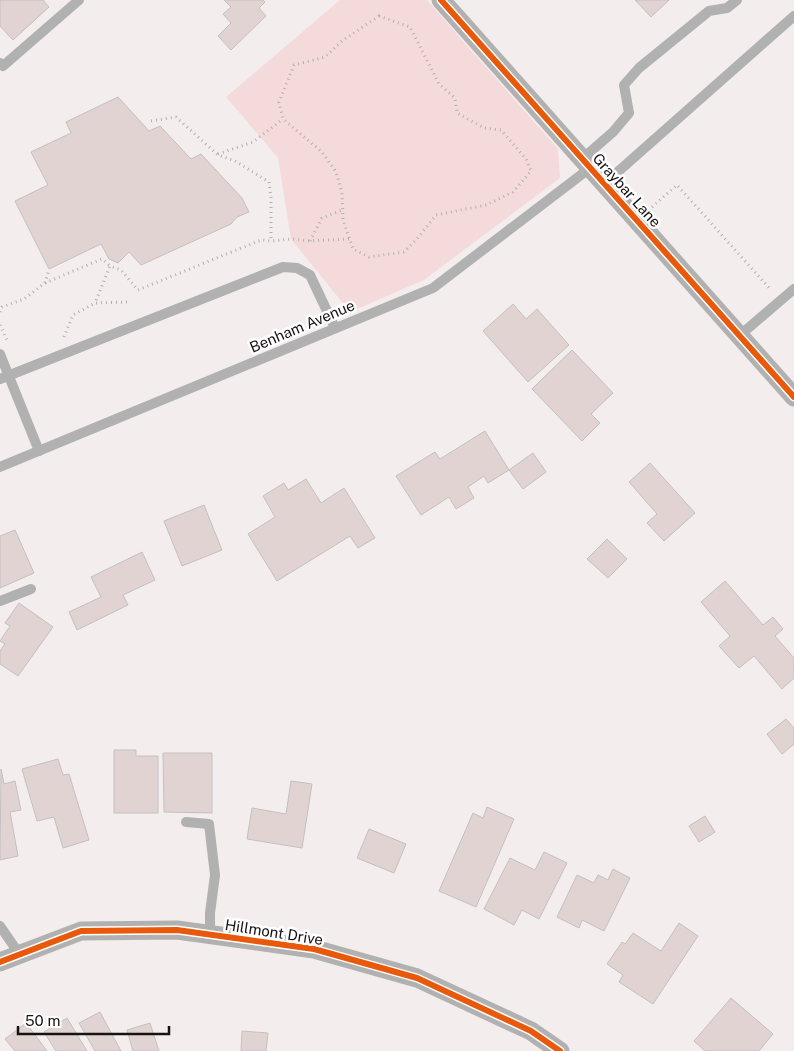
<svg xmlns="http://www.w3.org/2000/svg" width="794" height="1051" font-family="'Public Sans',sans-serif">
<rect width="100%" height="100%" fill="#f3edee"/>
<polygon fill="#f5dadb" points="340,0 427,0 558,149 560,178 424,280 350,312 291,239 278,158 226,97"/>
<g fill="#e2d3d3" stroke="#c4c0c0">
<polygon points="0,0 43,0 49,7 13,40 0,26"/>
<polygon points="224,0 263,0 265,2 259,8 266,16 231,50 218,36 231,23 223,14 231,7"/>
<polygon points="635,0 669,0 651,17"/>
<polygon points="118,97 149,131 160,126 191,159 201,154 242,198 249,212 237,217 231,224 141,265 129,252 118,263 109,259 101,244 49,269 15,201 48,185 31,152 71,133 66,122"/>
<polygon points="513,304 526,319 537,309 569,345 528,382 483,331"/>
<polygon points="572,350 613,393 591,414 600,423 582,441 532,389"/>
<polygon points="485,431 509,470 488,483 484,476 468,487 474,498 456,509 449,497 421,515 396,476 435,452 440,459"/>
<polygon points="533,453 546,472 523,489 509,470"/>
<polygon points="650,463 695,513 664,541 647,523 657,514 629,482"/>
<polygon points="306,479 321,503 344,488 375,538 358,548 350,536 277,581 248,534 275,517 263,496 284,483 288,490"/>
<polygon points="204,505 222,550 182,566 164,521"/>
<polygon points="15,530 34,573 0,588 0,536"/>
<polygon points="607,539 627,559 608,578 587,559"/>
<polygon points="142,552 155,580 123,595 128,605 77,630 69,612 101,597 91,577"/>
<polygon points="725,581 763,625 773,617 783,629 775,636 794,658 794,678 782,689 754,656 739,668 719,646 730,636 701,602"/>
<polygon points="19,603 53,627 18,676 0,664 0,651 5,644 0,641 10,626 5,623"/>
<polygon points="786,719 794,728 794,744 782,754 767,734"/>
<polygon points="114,750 136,750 136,756 158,756 158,813 114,813"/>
<polygon points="163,753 212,753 212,813 164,812"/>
<polygon points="58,759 63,775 69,774 89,840 63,848 54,817 37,821 22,769"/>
<polygon points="1,769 4,784 15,781 21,810 10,812 18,856 0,860"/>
<polygon points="291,781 312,784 302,848 247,839 252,808 286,814"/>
<polygon points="487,807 514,819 476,907 439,891 473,813 483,818"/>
<polygon points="705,816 715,832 699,842 689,826"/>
<polygon points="369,829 406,844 394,873 357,858"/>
<polygon points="544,852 567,863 539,919 522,910 514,925 484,909 510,858 535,870"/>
<polygon points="613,869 630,878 604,931 582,920 579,928 557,917 577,875 594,883 598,875 608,880"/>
<polygon points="679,923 698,936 653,1004 619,982 623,975 607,964 622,942 625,944 633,933 661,951"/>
<polygon points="731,998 773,1034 759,1051 705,1051 694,1041"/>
<polygon points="100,1012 121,1051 95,1051 79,1023"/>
<polygon points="67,1018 87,1051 56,1051 44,1032"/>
<polygon points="26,1023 47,1051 15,1051 5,1039"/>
<polygon points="150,1023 159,1051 133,1051 127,1030"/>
<polygon points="242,1031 268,1033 266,1051 241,1051"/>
</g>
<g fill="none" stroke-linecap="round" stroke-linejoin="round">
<g stroke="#b2b0b0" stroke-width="3" stroke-dasharray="1 4" stroke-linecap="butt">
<polygon points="379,16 410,27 439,84 455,98 457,113 484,128 501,130 526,159 531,171 513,192 486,205 436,215 417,239 404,252 369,257 353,249 343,220 342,193 336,172 322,152 283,119 279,102 294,65 325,57 342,41"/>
<polyline points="151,121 176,117 218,155 235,161 269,182 271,198 271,241"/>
<polyline points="218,154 253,142 283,119"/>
<polyline points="652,207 677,185 771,290"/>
<polyline points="310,241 322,218 342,210"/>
<polyline points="45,283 102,259 110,266"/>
<polyline points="127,302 95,303 110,266 121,270 138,290 261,240 271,241 291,239 310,241 350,239"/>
<polyline points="0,312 2,307 24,299 45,283 49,269"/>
<polyline points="0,325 8,342"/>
<polyline points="64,337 73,315 95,303"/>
</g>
<g stroke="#b2b1b1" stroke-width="10">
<polyline points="0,63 3,66 79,0"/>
<polyline points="582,159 613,132 629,113 624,85 639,68 709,11 727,8 737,0"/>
<polyline points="604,184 794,16"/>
<polyline points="739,336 794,289"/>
<polyline points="0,354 39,451"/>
<polyline points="0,379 283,267 297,268 310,275 335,328"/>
<polyline points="0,467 433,288 590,168"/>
<polyline points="0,601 31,589"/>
<polyline points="186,822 209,824 215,875 210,913 210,935"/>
<polyline points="0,926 20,955"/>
</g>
<g stroke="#b2b1b1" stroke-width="19">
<polyline points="441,0 794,397"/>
<polyline points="0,962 81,931 177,930 314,949 417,978 531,1031 560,1051"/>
</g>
<defs>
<g id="cycleway">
<polyline points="441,0 794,397"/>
<polyline points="0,962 81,931 177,930 314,949 417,978 531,1031 560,1051"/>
</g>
</defs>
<use href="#cycleway" stroke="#fff" stroke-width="9"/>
<use href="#cycleway" stroke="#e8590c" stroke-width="6"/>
</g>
<g text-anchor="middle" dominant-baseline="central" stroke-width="5" stroke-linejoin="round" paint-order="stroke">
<g font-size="15" fill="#161313" stroke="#fff">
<text transform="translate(627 190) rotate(48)">Graybar Lane</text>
<text transform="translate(302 326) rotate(-23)">Benham Avenue</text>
<text transform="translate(274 932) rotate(9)">Hillmont Drive</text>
</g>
</g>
<path d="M18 1026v8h151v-8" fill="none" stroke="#161313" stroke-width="2.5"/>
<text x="25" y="1026" font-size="15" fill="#161313" stroke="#ffffff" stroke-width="4" paint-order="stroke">50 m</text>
</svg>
